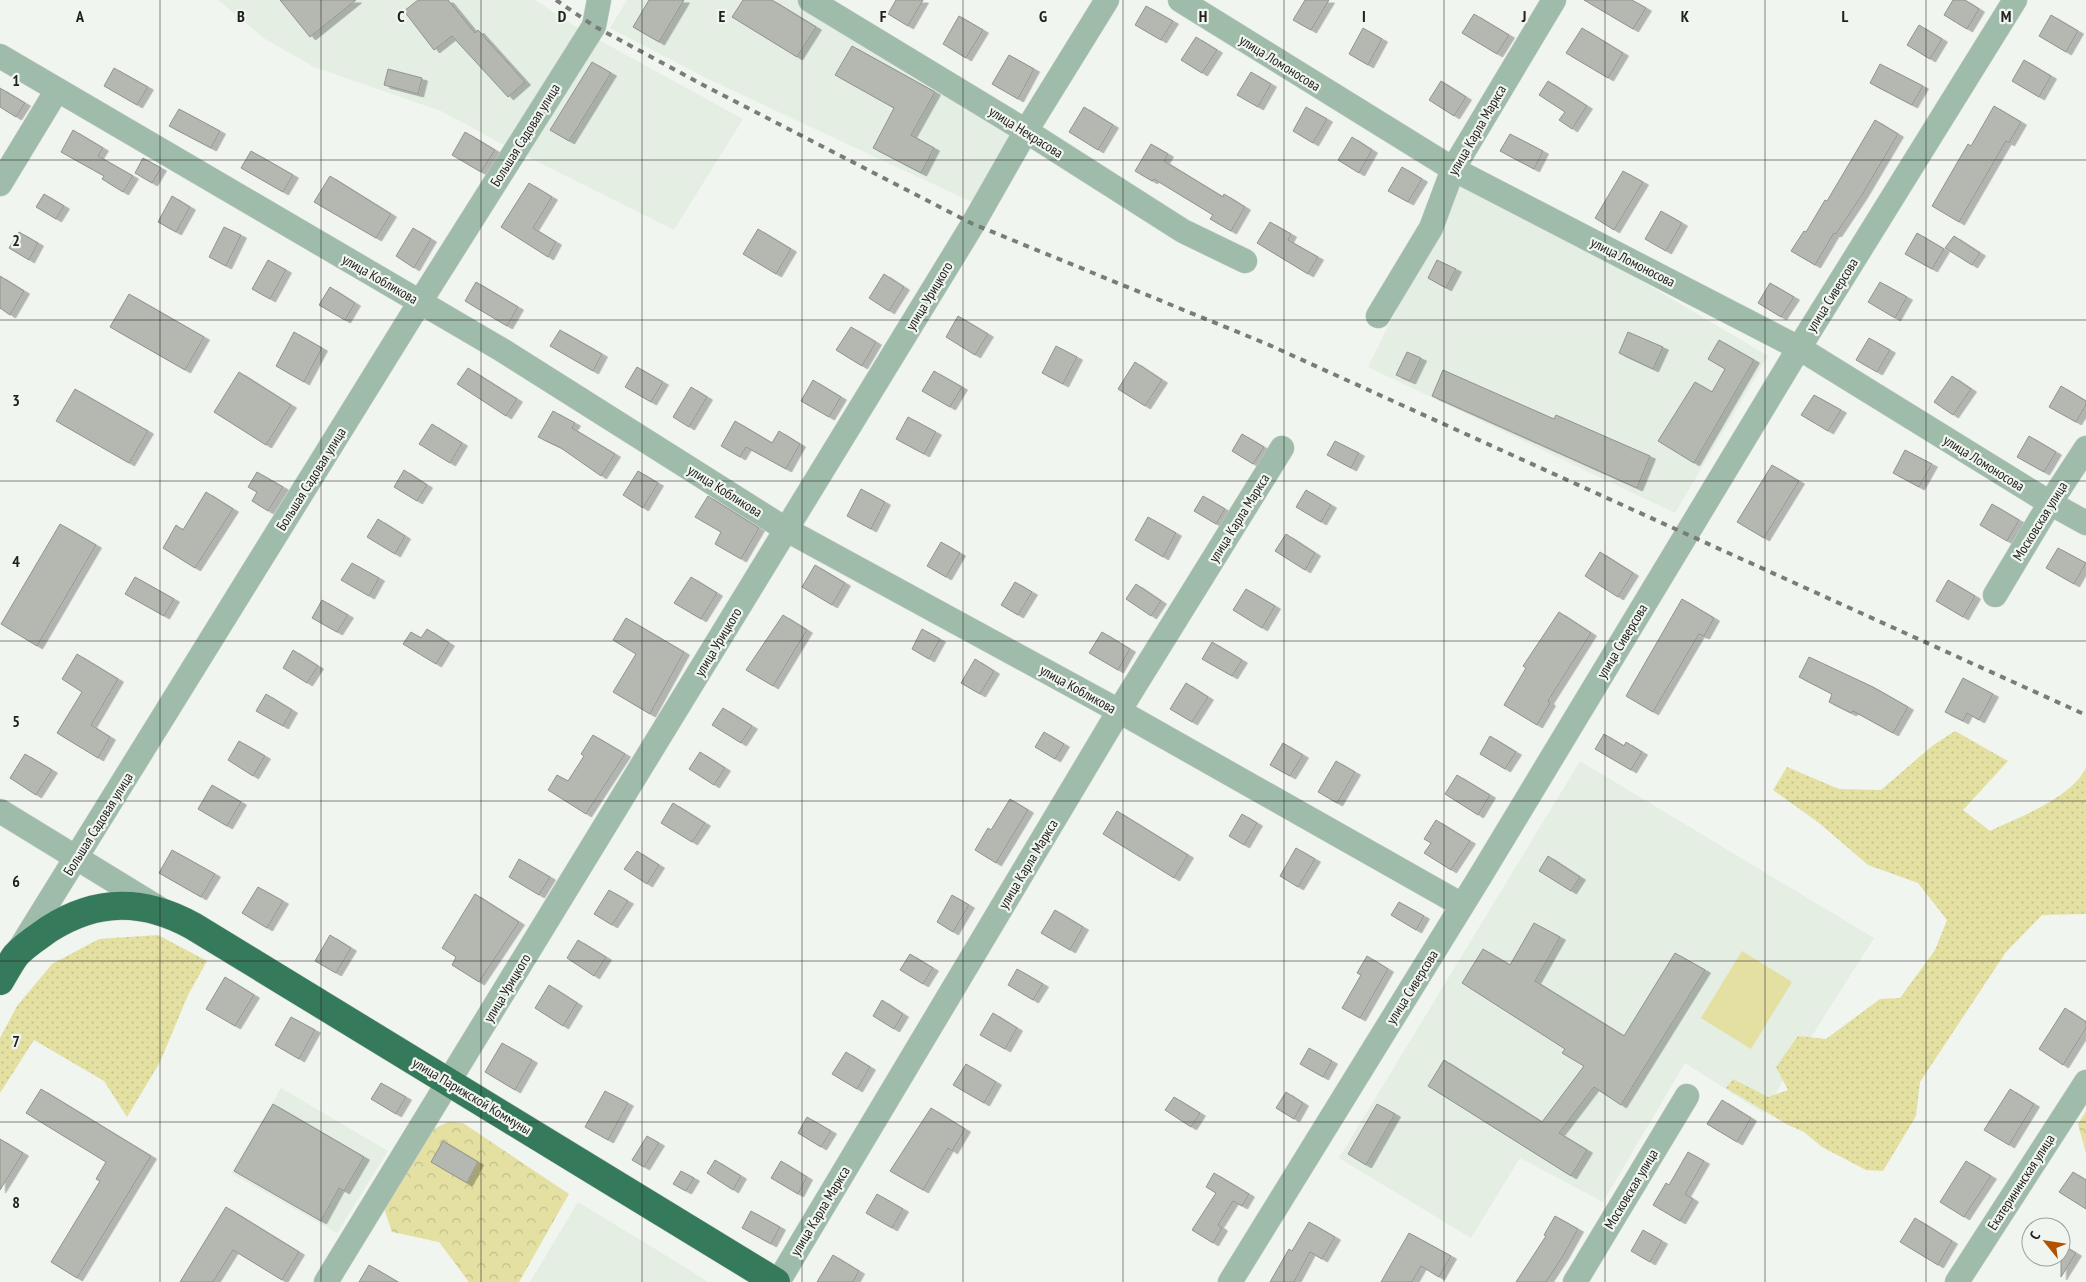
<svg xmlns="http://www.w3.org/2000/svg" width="2086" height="1282" font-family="'PT Sans Narrow',sans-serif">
<defs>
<pattern id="grass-dots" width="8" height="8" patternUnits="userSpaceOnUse" patternTransform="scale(1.25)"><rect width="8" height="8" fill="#e3e0a2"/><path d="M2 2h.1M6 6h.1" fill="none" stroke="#c2c08b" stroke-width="1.8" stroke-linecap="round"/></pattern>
<pattern id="forest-crowns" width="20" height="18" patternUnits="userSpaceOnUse" patternTransform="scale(1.25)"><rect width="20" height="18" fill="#e3e0a2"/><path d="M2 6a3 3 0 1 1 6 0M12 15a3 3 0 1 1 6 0" fill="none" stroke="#c2c08b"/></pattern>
<filter id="shadow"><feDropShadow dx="5.5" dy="3" stdDeviation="0" flood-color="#0004"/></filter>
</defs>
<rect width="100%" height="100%" fill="#f1f5f0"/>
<g fill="#e4eee2">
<polygon points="218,0 535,0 579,29 743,119 674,230 504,145 441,111 314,67 265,39"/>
<polygon points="627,0 798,0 1019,132 976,204 706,78 610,28"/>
<polygon points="1463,175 1768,356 1675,513 1368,367"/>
<polygon points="1580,761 1874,938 1763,1113 1685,1063 1603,1202 1520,1158 1471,1238 1339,1158"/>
<polygon points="281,1088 388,1151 337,1233 231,1173"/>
<polygon points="578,1202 688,1269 708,1282 530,1282"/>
</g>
<g fill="url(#grass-dots)">
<path d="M1955,731l53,30 -45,49 27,21c30,-14 81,-33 96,-63v146l-44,1 -36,37 -86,130 -4,34 -33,55 -17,-1 -44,-23 -18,-15 -16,-7 -62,-37 7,-9 35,18 20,-7 -12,-23 22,-31 28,3 54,-40 20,-1 35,-48 12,-30 -29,-37 -50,-18 -49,-42 -46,-33 14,-23 52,22 42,1 51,-44z"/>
<polygon points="158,935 207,961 188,995 160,1062 127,1117 104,1081 34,1040 0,1093 0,1038 17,1006 52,964 99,939"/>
</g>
<g fill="url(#forest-crowns)">
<polygon points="2086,1111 2086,1154 2078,1124"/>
<polygon points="448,1122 463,1123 569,1194 519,1282 469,1282 439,1242 392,1232 383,1206 429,1131"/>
</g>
<polygon fill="#e3e0a2" points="1742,951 1792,982 1751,1049 1701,1018"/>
<g fill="#b5b7b1" stroke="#92948e" filter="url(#shadow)">
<polygon points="280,0 356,0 310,37"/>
<polygon points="418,0 448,0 475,33 478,30 525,82 508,97 452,36 434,50 404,11"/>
<polygon points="649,0 684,0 659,42 633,27"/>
<polygon points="743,0 772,0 816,27 797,57 732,17"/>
<polygon points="896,0 923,0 908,26 888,14"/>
<polygon points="1305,0 1329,0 1311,30 1293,20"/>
<polygon points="1584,0 1632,0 1646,8 1633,29"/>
<polygon points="1953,0 1965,0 1979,9 1967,29 1944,15"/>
<polygon points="1146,6 1173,21 1161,40 1135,25"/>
<polygon points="1474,14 1509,35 1497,54 1462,33"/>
<polygon points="2051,15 2078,31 2066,52 2039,36"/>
<polygon points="959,16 983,30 966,58 943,44"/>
<polygon points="1919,25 1942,39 1930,59 1907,45"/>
<polygon points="1363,28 1382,39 1368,65 1349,54"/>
<polygon points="1582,28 1623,53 1608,78 1566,53"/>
<polygon points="1196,37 1217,50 1202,73 1181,60"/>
<polygon points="852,46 935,92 911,135 934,148 921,173 873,148 894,108 835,75"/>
<polygon points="1009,55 1034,69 1018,99 992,84"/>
<polygon points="2024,60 2051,76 2039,97 2012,81"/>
<polygon points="592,62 611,73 569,141 550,130"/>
<polygon points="1880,64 1923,86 1912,105 1870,83"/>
<polygon points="114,68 148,87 137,105 104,86"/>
<polygon points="388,69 422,78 418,94 384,85"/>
<polygon points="1251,72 1271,84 1258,107 1237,95"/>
<polygon points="1441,81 1466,97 1454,116 1429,100"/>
<polygon points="1548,81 1587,106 1572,129 1559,120 1565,112 1539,95"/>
<polygon points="0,88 25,103 16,117 0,107"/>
<polygon points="1994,106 2021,122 2009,143 2006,141 1959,222 1932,206 1968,144 1971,146"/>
<polygon points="1084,107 1113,125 1098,150 1069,132"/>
<polygon points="1306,107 1327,119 1313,143 1293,131"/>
<polygon points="179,109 220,131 211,148 169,126"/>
<polygon points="1875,120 1898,134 1862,195 1836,234 1834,233 1815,265 1791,251 1804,231 1806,232 1825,200 1827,201"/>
<polygon points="73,130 103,148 98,156 133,176 123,192 102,179 104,176 61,152"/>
<polygon points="465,132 495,150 481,172 452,155"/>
<polygon points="1510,134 1543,151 1534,169 1500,151"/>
<polygon points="1352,137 1372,150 1359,173 1338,160"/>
<polygon points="1151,144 1168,154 1164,161 1223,197 1224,194 1245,207 1231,231 1210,219 1213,215 1154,179 1152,181 1135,171"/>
<polygon points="251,151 293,175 283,192 241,168"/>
<polygon points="143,158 161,168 152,183 135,173"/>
<polygon points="1402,167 1422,179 1408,202 1388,191"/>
<polygon points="1623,171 1643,182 1614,230 1595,218"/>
<polygon points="330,176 391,214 376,238 314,202"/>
<polygon points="529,183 552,197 533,228 556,242 548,257 501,227"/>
<polygon points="44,194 64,206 56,219 36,207"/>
<polygon points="172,196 190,207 176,232 158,222"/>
<polygon points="1661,211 1682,223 1666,251 1645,239"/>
<polygon points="1270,222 1291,234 1288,240 1318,257 1308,274 1257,243"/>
<polygon points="224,227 241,235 226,266 209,257"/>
<polygon points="413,228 431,239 414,268 396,256"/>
<polygon points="758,229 791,249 776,274 743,254"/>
<polygon points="19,232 38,243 29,260 9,248"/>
<polygon points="1917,233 1944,249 1932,269 1905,254"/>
<polygon points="1954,236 1980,253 1972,265 1945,248"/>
<polygon points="268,260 286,270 270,299 252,289"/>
<polygon points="1437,260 1456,269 1446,288 1428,278"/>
<polygon points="884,274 904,287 889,311 869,298"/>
<polygon points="0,276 24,291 10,315 0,308"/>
<polygon points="476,282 518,307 507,326 465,301"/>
<polygon points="1880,282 1907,297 1895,318 1868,302"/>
<polygon points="1770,283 1794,297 1781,317 1758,303"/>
<polygon points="330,287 355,303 345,320 319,305"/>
<polygon points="129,294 204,337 185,370 110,327"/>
<polygon points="958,316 988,334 975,355 946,337"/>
<polygon points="851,327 876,342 862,366 836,350"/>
<polygon points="560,330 602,354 593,371 550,346"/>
<polygon points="294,332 322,348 304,382 276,366"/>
<polygon points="1628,332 1663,347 1653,369 1619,353"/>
<polygon points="1869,338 1890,350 1877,372 1856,360"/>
<polygon points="1719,340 1754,360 1694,463 1658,441 1695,382 1712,392 1725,369 1708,359"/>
<polygon points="1056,346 1077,357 1063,384 1042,373"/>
<polygon points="1407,352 1421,358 1410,381 1396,375"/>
<polygon points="1135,362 1162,380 1145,406 1118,389"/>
<polygon points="637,367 663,382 651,402 625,387"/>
<polygon points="468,368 517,399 506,416 457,384"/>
<polygon points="1443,370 1554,419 1556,415 1650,456 1637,488 1432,396"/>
<polygon points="934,371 962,387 950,407 922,391"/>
<polygon points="239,372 291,405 266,445 214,412"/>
<polygon points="1952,376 1971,389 1953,415 1934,402"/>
<polygon points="813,380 841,397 829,417 801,401"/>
<polygon points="2061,386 2086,401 2086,405 2076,422 2049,407"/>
<polygon points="691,387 707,397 689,427 673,417"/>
<polygon points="75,389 148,431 129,463 56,421"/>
<polygon points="1814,395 1841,410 1828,431 1801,415"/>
<polygon points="553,411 575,423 572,428 615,454 601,476 561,448 538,437"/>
<polygon points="908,417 936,432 924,454 896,439"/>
<polygon points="735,421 772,443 779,431 800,444 786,469 746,447 740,457 721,446"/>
<polygon points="432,424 462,443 450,463 419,444"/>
<polygon points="1242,434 1264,447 1253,464 1232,451"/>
<polygon points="2029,436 2056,452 2044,472 2017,457"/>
<polygon points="1335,441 1359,453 1351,468 1327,455"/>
<polygon points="1905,450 1932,464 1919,487 1893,473"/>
<polygon points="1772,465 1799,481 1764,538 1737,522"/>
<polygon points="404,470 427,485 417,501 394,487"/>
<polygon points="638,471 658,483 643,508 623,495"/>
<polygon points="257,472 283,487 268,511 252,501 257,492 248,487"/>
<polygon points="861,489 885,502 871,529 847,516"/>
<polygon points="1306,490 1331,505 1321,522 1296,507"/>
<polygon points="206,492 233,509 195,568 163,548 176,525 183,530"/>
<polygon points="708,496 759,528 741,559 715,544 721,532 695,517"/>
<polygon points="1203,496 1225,509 1216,524 1194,511"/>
<polygon points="1992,504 2019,520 2007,541 1980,525"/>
<polygon points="1148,517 1176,533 1163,557 1135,540"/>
<polygon points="378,519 405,536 395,554 367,537"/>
<polygon points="60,524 96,545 37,646 1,624"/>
<polygon points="1286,534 1315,553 1305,570 1275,551"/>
<polygon points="941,542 960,553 946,577 927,566"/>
<polygon points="2058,548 2086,563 2074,584 2046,568"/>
<polygon points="1600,552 1633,573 1618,597 1585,576"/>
<polygon points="352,563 379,578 369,596 341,580"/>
<polygon points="815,565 845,583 832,605 802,587"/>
<polygon points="135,577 174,599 164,616 125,594"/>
<polygon points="691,577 717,593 701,619 674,603"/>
<polygon points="1948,580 1975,596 1963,617 1936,601"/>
<polygon points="1015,582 1032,592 1018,615 1001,605"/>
<polygon points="1136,584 1161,601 1151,616 1126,599"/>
<polygon points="1246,589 1275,606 1262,628 1233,610"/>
<polygon points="1682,599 1714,618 1704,636 1699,634 1653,712 1626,696"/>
<polygon points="322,600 348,615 337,632 312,618"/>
<polygon points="1559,612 1591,633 1548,701 1550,703 1537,725 1504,705 1526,668 1523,666"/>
<polygon points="783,615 807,630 773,686 746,670"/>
<polygon points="626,618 684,652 650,714 613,692 636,654 613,640"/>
<polygon points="427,629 449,643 436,664 403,644 411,632 421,638"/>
<polygon points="922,629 940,639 929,659 912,649"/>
<polygon points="1102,632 1130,649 1118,670 1089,653"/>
<polygon points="1212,642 1242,660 1232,676 1202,659"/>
<polygon points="293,650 318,666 307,683 283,668"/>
<polygon points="77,654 118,679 91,725 110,737 98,758 57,733 82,692 62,679"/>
<polygon points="1809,657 1873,687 1908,707 1893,733 1853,711 1851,713 1829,702 1832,694 1799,677"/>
<polygon points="975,659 994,671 980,694 961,683"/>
<polygon points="1963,678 1993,694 1979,720 1967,713 1963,721 1945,712"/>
<polygon points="1186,683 1208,697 1192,722 1170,709"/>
<polygon points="266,694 292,710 283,726 256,711"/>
<polygon points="723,708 752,726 741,743 712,725"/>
<polygon points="1044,732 1064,744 1055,759 1035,747"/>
<polygon points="1604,734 1624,746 1626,742 1642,752 1631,770 1595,749"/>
<polygon points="593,735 625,754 586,814 548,790 557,775 568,781 584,756 581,754"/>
<polygon points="1490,736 1516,752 1505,769 1480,754"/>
<polygon points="239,741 265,756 253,776 228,760"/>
<polygon points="1283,743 1303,755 1290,776 1270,765"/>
<polygon points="700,752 725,768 714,785 689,769"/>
<polygon points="25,754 52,770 36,795 10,778"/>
<polygon points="1336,761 1355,772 1337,803 1318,792"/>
<polygon points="1457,775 1490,795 1478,815 1445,794"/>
<polygon points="212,785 241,802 227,826 198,809"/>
<polygon points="1010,799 1028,810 996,863 975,850 988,828 991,830"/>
<polygon points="673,803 705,823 692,842 661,823"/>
<polygon points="1117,811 1188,855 1174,878 1103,834"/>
<polygon points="1242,814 1257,823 1244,845 1229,836"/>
<polygon points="1436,820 1470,841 1451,870 1424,853 1431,843 1424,839"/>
<polygon points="1296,848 1315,859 1298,887 1280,876"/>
<polygon points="172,850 215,874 201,897 159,873"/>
<polygon points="637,851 659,865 647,884 624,869"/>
<polygon points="1548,856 1580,877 1571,891 1539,871"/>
<polygon points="519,859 550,877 539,895 509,877"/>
<polygon points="258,887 283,901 267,928 242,913"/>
<polygon points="609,890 628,901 612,925 594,914"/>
<polygon points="475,894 519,922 479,982 452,965 456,957 442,948"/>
<polygon points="952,895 969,905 953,932 937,922"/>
<polygon points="1399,902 1424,916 1416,930 1391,915"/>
<polygon points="1055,910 1083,927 1070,950 1041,933"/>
<polygon points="1534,923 1560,937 1535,981 1624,1036 1675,953 1705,970 1621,1105 1594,1087 1559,1133 1587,1150 1571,1176 1428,1086 1444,1060 1542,1122 1584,1066 1562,1053 1565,1049 1462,983 1483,949 1510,965"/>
<polygon points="330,935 351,948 336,973 315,961"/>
<polygon points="578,940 606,957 594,976 567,958"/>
<polygon points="910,954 933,968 923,984 900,970"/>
<polygon points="1367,956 1388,969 1360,1018 1342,1008 1361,975 1357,973"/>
<polygon points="1017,969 1043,984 1033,1000 1008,985"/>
<polygon points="225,977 254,995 235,1026 206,1009"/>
<polygon points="549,985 577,1003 563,1026 535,1008"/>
<polygon points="882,1000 903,1014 894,1029 873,1016"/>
<polygon points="2065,1008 2086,1022 2086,1028 2063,1065 2039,1049"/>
<polygon points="993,1013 1017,1028 1005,1049 980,1035"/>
<polygon points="291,1017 315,1030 299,1059 275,1045"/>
<polygon points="502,1043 532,1060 515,1090 485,1072"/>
<polygon points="1309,1048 1332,1061 1323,1077 1300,1064"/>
<polygon points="846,1052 870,1067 857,1089 832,1074"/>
<polygon points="966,1064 996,1082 984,1103 953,1085"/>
<polygon points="381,1083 406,1097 396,1114 371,1099"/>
<polygon points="41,1089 151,1156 77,1278 51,1262 100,1181 96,1179 106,1162 26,1113"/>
<polygon points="2010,1089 2034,1104 2009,1145 1984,1130"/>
<polygon points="605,1091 628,1103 608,1140 585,1127"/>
<polygon points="1286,1092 1303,1103 1294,1119 1276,1108"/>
<polygon points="1174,1097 1200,1113 1191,1127 1165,1110"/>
<polygon points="1722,1100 1751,1118 1737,1142 1707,1124"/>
<polygon points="273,1104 364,1157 344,1191 339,1188 321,1221 234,1171"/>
<polygon points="1377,1104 1395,1114 1366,1165 1348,1154"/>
<polygon points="931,1108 965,1129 952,1151 948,1148 923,1190 890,1171"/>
<polygon points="807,1117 831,1131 821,1147 798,1133"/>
<polygon points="647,1136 659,1143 644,1167 632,1160"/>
<polygon points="0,1139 23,1153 0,1190"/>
<polygon points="443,1141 478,1162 467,1183 431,1162"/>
<polygon points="1688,1152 1704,1161 1685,1194 1693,1199 1680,1221 1653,1205 1666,1183 1669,1185"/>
<polygon points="715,1160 741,1176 733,1190 707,1173"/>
<polygon points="781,1161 807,1177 798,1194 771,1178"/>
<polygon points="1966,1161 1991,1176 1964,1217 1940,1202"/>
<polygon points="681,1171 694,1178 686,1191 673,1184"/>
<polygon points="2073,1172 2086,1180 2086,1209 2059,1192"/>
<polygon points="1214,1173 1249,1194 1242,1206 1233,1201 1218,1225 1222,1228 1213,1243 1192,1230 1216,1193 1206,1187"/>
<polygon points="877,1194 903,1209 892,1228 866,1213"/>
<polygon points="226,1207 299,1252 282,1280 233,1250 213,1282 180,1282"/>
<polygon points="751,1211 780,1227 771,1244 742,1228"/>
<polygon points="1555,1216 1578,1229 1563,1256 1546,1282 1516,1282 1546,1236 1544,1235"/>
<polygon points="1915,1218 1952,1241 1938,1265 1900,1242"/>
<polygon points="1309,1222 1335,1237 1322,1259 1310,1252 1294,1282 1270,1282 1289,1249 1292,1251"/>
<polygon points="1643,1230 1662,1241 1650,1262 1631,1251"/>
<polygon points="1409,1233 1451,1256 1439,1277 1421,1266 1412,1282 1381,1282"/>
<polygon points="2061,1244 2076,1253 2061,1277"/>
<polygon points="833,1255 859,1271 853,1282 817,1282"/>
<polygon points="369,1265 398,1282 359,1282"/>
</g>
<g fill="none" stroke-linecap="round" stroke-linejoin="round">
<defs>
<g id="minor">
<polyline points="810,0 1026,131 1183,231 1245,261"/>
<polyline points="1180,0 1453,169 1799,348 2050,503 2086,523"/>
<polyline points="0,56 502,350 787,530 1119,711 1462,905"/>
<polyline points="0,184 57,90"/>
<polyline points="1378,316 1431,228 1453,169 1554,0"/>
<polyline points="1995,595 2050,503 2086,448"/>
<polyline points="0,811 160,909"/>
<polyline points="20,948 420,302 594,26 599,0"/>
<polyline points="326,1282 973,224 1026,131 1107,0"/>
<polyline points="778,1282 1119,711 1282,448"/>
<polyline points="1230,1282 1481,875 1799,348 2015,0"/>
<polyline points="1575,1282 1687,1096"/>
<polyline points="1957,1282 2086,1082"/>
</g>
<path id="highway" d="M0,981c5,-8 10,-18 16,-26 9,-10 22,-18 33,-26 49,-31 95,-30 144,-3l583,356"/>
</defs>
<use href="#minor" stroke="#cccfcb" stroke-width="25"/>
<use href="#highway" stroke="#cccfcb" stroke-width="29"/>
<use href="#minor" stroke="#9fbcab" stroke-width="24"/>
<use href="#highway" stroke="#357a5a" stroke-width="28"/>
<polyline stroke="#797c78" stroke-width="4" stroke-dasharray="6 6" stroke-linecap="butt" points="556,0 594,26 705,86 973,224 1267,344 2086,715"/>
</g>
<path fill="none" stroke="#212220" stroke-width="1" stroke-opacity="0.55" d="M160,0v1282M321,0v1282M481,0v1282M642,0v1282M802,0v1282M963,0v1282M1123,0v1282M1284,0v1282M1444,0v1282M1605,0v1282M1765,0v1282M1926,0v1282M0,160h2086M0,320h2086M0,481h2086M0,641h2086M0,801h2086M0,961h2086M0,1122h2086"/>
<g text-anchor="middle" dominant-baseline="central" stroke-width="4.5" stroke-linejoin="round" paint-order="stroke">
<g font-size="14" fill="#212220" stroke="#f1f5f0">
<text transform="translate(1280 63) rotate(32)">улица Ломоносова</text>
<text transform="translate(1477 130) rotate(-60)">улица Карла Маркса</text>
<text transform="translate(1026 132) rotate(32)">улица Некрасова</text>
<text transform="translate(525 135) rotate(-58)">Большая Садовая улица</text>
<text transform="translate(1633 262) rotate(27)">улица Ломоносова</text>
<text transform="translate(380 279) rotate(30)">улица Кобликова</text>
<text transform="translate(1832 295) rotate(-58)">улица Сиверсова</text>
<text transform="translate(929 296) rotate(-59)">улица Урицкого</text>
<text transform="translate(1984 463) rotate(32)">улица Ломоносова</text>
<text transform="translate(311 479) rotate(-58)">Большая Садовая улица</text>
<text transform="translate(725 491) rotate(32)">улица Кобликова</text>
<text transform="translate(1239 518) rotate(-58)">улица Карла Маркса</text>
<text transform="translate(2040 521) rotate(-58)">Московская улица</text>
<text transform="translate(1622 641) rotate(-59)">улица Сиверсова</text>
<text transform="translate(718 642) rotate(-59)">улица Урицкого</text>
<text transform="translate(1078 689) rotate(29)">улица Кобликова</text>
<text transform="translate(98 824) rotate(-58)">Большая Садовая улица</text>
<text transform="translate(1028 864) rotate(-59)">улица Карла Маркса</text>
<text transform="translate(1412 987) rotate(-58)">улица Сиверсова</text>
<text transform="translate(507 988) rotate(-59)">улица Урицкого</text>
<text transform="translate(472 1096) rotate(31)">улица Парижской Коммуны</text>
<text transform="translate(2021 1182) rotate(-57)">Екатерининская улица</text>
<text transform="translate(1631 1189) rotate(-59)">Московская улица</text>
<text transform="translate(820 1211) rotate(-59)">улица Карла Маркса</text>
</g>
</g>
<g font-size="16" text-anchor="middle" font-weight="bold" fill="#212220" stroke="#f1f5f0" stroke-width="4.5" stroke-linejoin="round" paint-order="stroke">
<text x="80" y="22">A</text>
<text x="241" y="22">B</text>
<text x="401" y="22">C</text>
<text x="562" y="22">D</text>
<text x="722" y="22">E</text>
<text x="883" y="22">F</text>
<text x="1043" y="22">G</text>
<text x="1203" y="22">H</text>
<text x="1364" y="22">I</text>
<text x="1524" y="22">J</text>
<text x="1685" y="22">K</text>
<text x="1845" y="22">L</text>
<text x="2006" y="22">M</text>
<text x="16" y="86">1</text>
<text x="16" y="246">2</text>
<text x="16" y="406">3</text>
<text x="16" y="567">4</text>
<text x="16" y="727">5</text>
<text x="16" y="887">6</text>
<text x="16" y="1047">7</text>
<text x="16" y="1208">8</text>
</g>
<g transform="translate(2046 1242) rotate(300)"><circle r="24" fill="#f1f5f0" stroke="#9ea19d"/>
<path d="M0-4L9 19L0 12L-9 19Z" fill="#b05200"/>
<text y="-8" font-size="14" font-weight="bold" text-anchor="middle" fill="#212220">С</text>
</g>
</svg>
